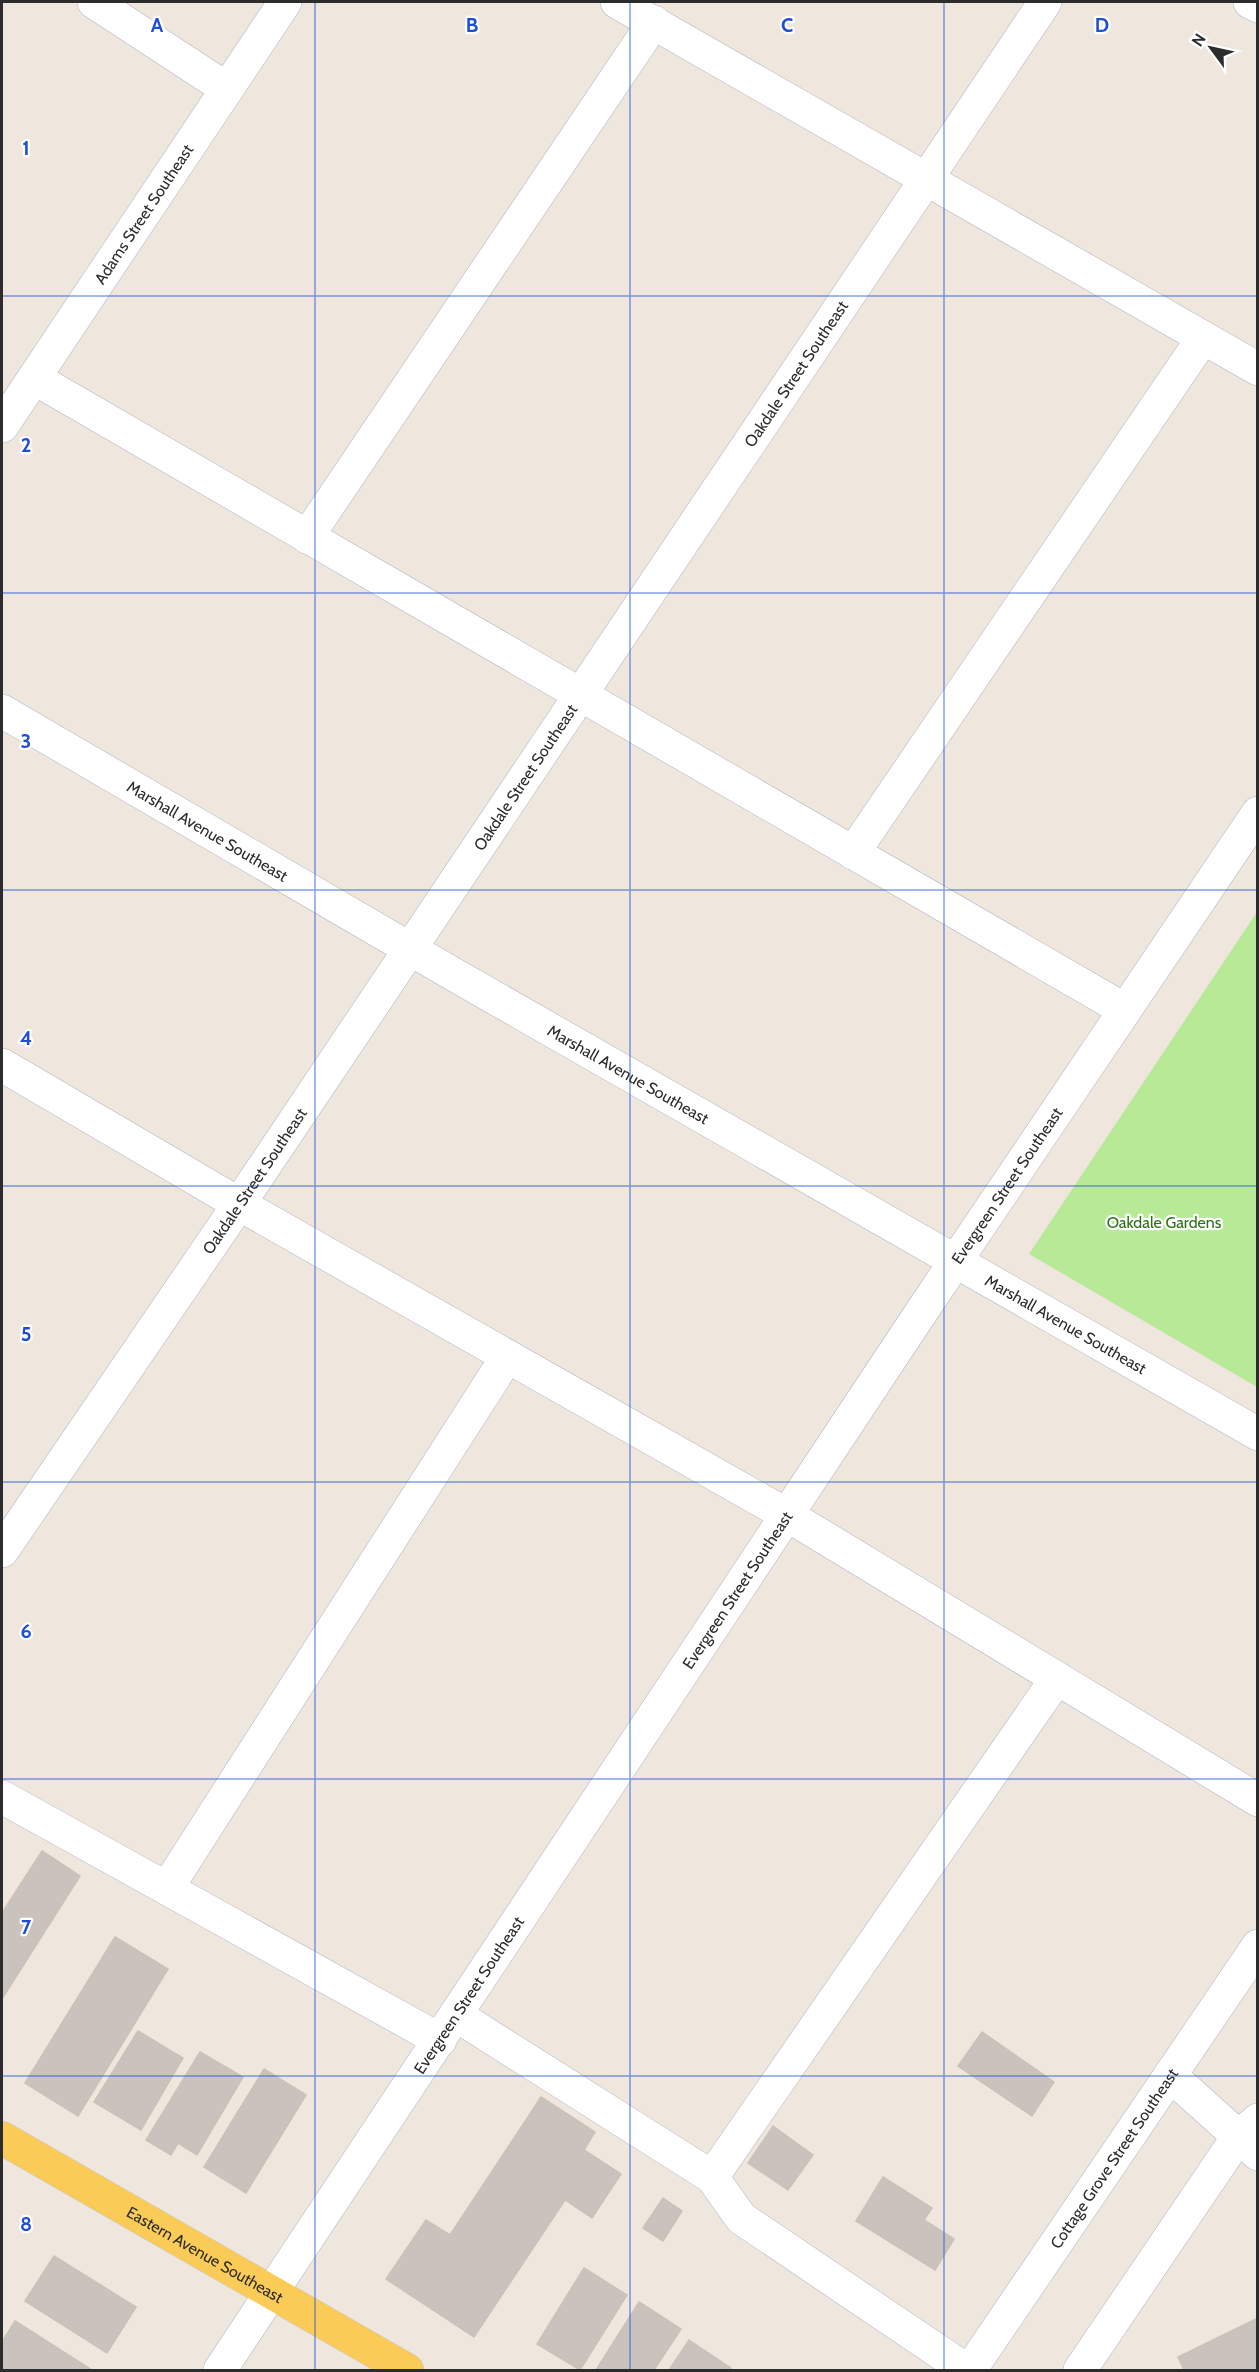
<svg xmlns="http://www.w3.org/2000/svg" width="1259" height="2372" font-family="Cabin,sans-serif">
<rect width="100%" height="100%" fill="#efe6de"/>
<polygon fill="#b7e997" points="1257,912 1258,1387 1257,1387 1029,1254"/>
<g fill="#cac3bd" stroke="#cac2b7" stroke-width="1.5">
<polygon points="42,1851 80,1876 2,1999 2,1913"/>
<polygon points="115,1937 168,1969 78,2116 25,2083"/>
<polygon points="138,2031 183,2058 141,2130 94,2102"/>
<polygon points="982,2032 1054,2082 1032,2116 958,2066"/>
<polygon points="200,2052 243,2077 197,2155 178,2143 171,2155 146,2140"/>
<polygon points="264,2069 306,2095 246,2193 204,2167"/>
<polygon points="541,2097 595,2132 584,2150 621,2174 592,2218 565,2200 474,2337 386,2279 426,2220 450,2235"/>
<polygon points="773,2126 813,2155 788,2190 748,2163"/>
<polygon points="883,2177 932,2208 924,2220 954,2239 935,2270 856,2221"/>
<polygon points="663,2198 682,2211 663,2241 643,2228"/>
<polygon points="54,2256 136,2307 107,2353 25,2301"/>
<polygon points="584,2268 627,2295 580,2370 537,2344"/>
<polygon points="639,2302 681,2329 654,2370 596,2370"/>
<polygon points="1258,2318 1258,2370 1184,2370 1178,2357"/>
<polygon points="15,2321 92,2370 6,2370 2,2368 2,2342"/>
<polygon points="689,2340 731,2368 729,2370 669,2370"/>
</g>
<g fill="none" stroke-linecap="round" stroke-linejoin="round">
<defs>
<g id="minor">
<polyline points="94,2 227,89"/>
<polyline points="617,2 1258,369"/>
<polyline points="1250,2 1258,6"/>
<polyline points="34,378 1125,1010"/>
<path id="s1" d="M2,426l283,-424"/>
<polyline points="307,537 654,22"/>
<path id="s2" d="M2,711l451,263 805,460"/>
<polyline points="853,853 1203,338"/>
<polyline points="2,1065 239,1204 787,1515 1258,1800"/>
<path id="s3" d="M2,1551l237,-347 806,-1202"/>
<polyline points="2,1797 440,2040"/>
<polyline points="167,1888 507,1357"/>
<polyline points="456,2015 712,2177 1057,1678"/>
<polyline points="1170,2075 1258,2154"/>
<polyline points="712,2177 741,2218 966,2370"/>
<path id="s4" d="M220,2370l702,-1059 336,-498"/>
<path id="s5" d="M970,2370l288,-424"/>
<polyline points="1080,2370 1238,2137 1258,2120"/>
</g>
<g id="major">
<path id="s6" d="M2,2138l405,232"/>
</g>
</defs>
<use href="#minor" stroke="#b2b5c1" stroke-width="34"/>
<use href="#major" stroke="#c8c8c8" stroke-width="34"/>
<use href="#minor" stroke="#fff" stroke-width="33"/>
<use href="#major" stroke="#fbcb57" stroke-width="33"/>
</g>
<path fill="none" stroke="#1d4ed8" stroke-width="1.5" stroke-opacity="0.55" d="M315,2v2368M630,2v2368M944,2v2368M2,296h1256M2,593h1256M2,890h1256M2,1186h1256M2,1482h1256M2,1779h1256M2,2076h1256"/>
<g text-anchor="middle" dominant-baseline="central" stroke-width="4.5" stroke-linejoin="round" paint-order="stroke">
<g font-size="16" fill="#2c2c2c" stroke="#fff">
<text stroke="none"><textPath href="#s1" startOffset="255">Adams Street Southeast</textPath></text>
<text stroke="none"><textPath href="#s3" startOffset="1420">Oakdale Street Southeast</textPath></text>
<text stroke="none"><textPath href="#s3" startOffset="934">Oakdale Street Southeast</textPath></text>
<text stroke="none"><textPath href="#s2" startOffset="238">Marshall Avenue Southeast</textPath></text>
<text stroke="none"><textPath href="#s2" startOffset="724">Marshall Avenue Southeast</textPath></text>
<text stroke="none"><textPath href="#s3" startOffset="448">Oakdale Street Southeast</textPath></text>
<text stroke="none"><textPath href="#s4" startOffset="1422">Evergreen Street Southeast</textPath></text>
<text stroke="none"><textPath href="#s2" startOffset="1228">Marshall Avenue Southeast</textPath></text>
<text stroke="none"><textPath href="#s4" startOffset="936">Evergreen Street Southeast</textPath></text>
<text stroke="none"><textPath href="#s4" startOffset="450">Evergreen Street Southeast</textPath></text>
<text stroke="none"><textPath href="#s5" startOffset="256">Cottage Grove Street Southeast</textPath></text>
<text stroke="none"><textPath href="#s6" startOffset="234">Eastern Avenue Southeast</textPath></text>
</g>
<g font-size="16" fill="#2d7015" stroke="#fff">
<text x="1164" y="1222">Oakdale Gardens</text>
</g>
</g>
<g font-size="20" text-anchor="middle" font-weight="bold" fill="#1d4ed8" stroke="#fff" stroke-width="4.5" stroke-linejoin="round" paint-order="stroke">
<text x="157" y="32">A</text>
<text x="472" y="32">B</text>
<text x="787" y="32">C</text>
<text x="1102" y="32">D</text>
<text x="26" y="155">1</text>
<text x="26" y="452">2</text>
<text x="26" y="748">3</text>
<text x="26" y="1045">4</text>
<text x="26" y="1341">5</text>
<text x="26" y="1638">6</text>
<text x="26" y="1934">7</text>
<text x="26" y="2231">8</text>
</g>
<rect width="1259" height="2372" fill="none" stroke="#2c2c2c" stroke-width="6"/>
<g transform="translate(1211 48) rotate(303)" stroke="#ffffff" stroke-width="4.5" paint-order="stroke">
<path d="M0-4.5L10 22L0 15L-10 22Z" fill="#2c2c2c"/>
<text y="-9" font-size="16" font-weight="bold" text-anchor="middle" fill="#2c2c2c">N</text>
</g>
</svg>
